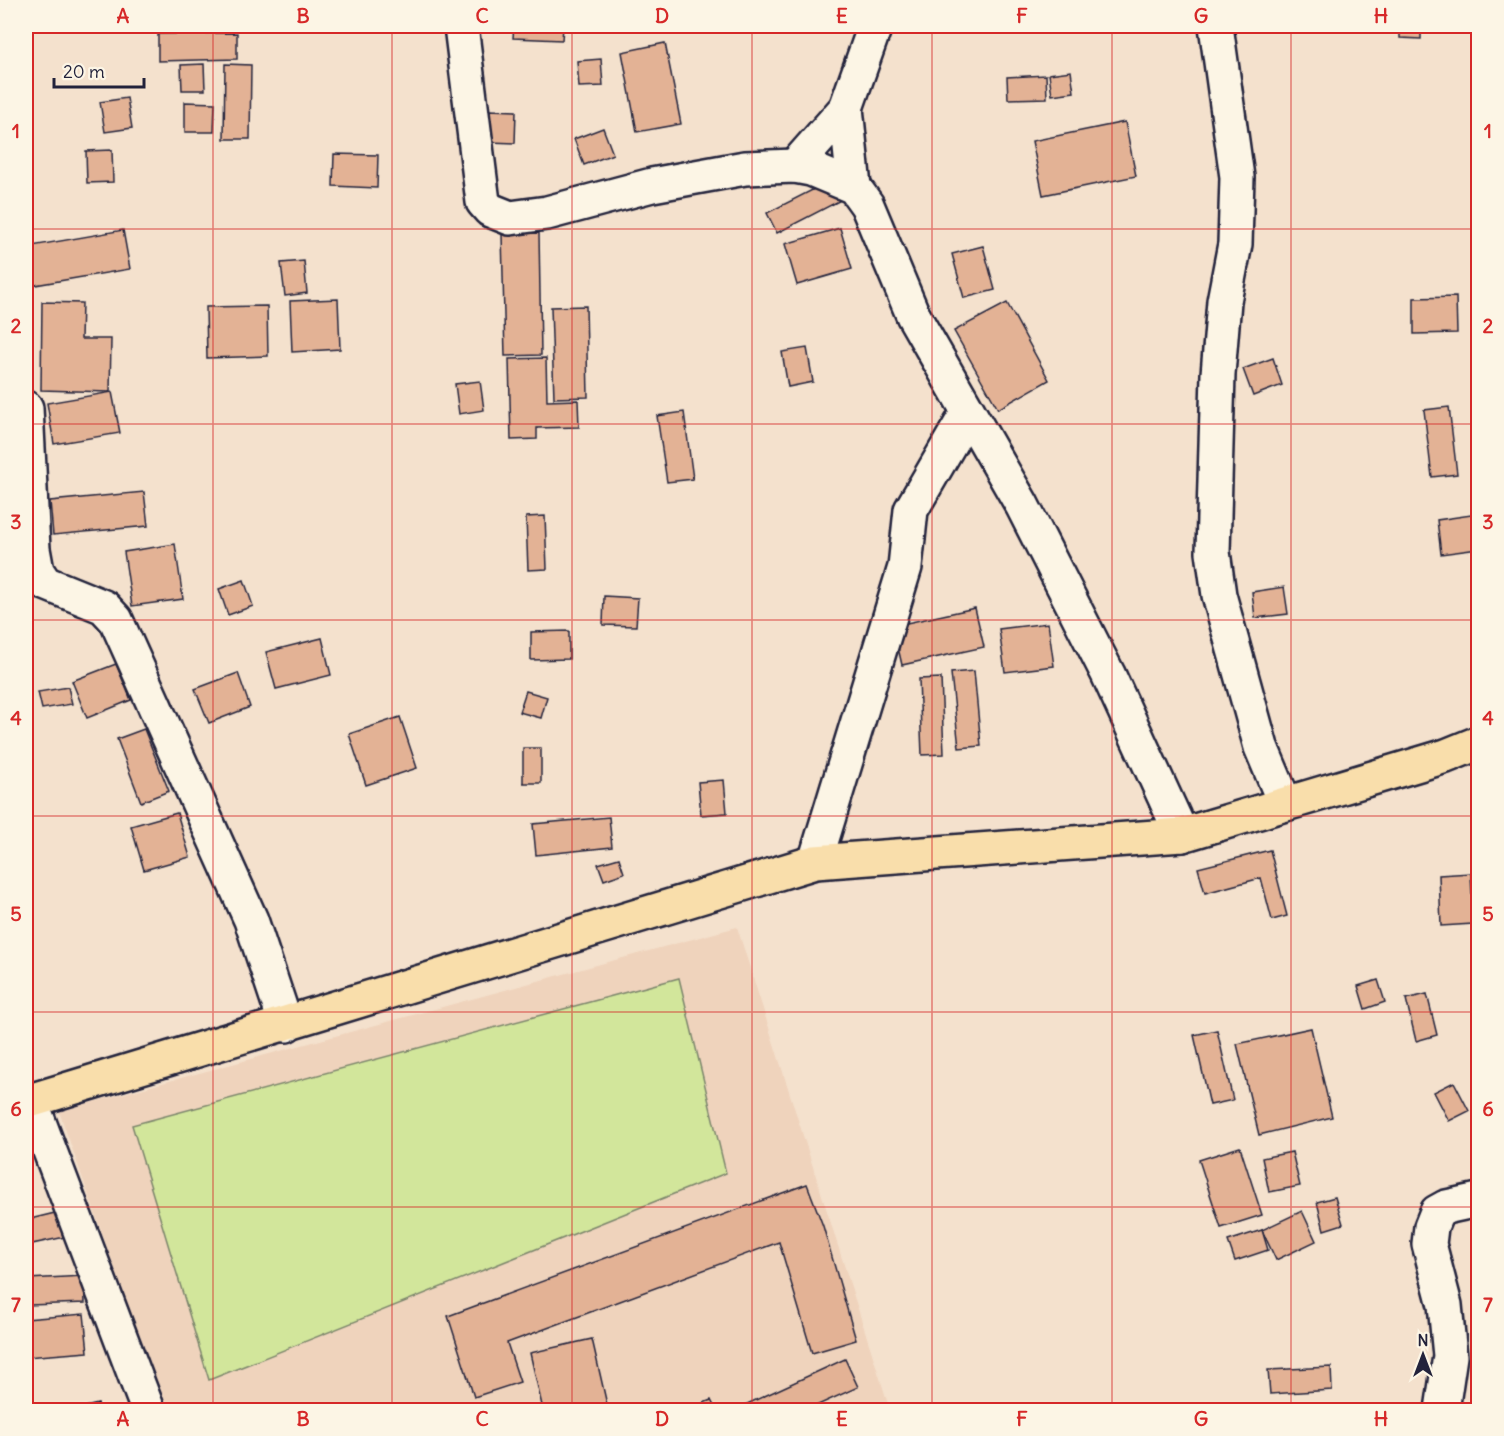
<svg xmlns="http://www.w3.org/2000/svg" width="1504" height="1436" font-family="Delius,sans-serif">
<rect width="100%" height="100%" fill="#f4e1cd"/>
<filter id="ink" filterUnits="userSpaceOnUse"><feTurbulence type="fractalNoise" baseFrequency=".0167" numOctaves="2"/><feDisplacementMap in="SourceGraphic" scale="12" xChannelSelector="R" yChannelSelector="G"/><feConvolveMatrix kernelMatrix="1 2 1 2 8 2 1 2 1" color-interpolation-filters="sRGB"/></filter>
<g filter="url(#ink)">
<polygon fill="#efd3bc" points="737,927 890,1410 164,1410 59,1111"/>
<polygon fill="#d2e69b" stroke="#7a846b" stroke-width="1.5" points="679,978 726,1173 209,1380 132,1125"/>
<g fill="#e3b295" stroke="#22223b" stroke-width="1.5">
<polygon points="514,26 563,26 562,40 513,38"/>
<polygon points="1400,26 1421,26 1421,39 1400,38"/>
<polygon points="237,33 237,59 158,61 158,34"/>
<polygon points="665,43 681,124 637,132 622,52"/>
<polygon points="601,59 603,86 579,87 577,61"/>
<polygon points="204,64 205,90 182,90 181,65"/>
<polygon points="225,64 251,65 250,139 224,139"/>
<polygon points="1071,71 1074,92 1052,95 1049,74"/>
<polygon points="1046,75 1047,98 1008,99 1007,77"/>
<polygon points="127,98 132,128 105,132 100,102"/>
<polygon points="185,102 215,103 214,132 185,132"/>
<polygon points="489,110 516,111 515,143 489,142"/>
<polygon points="1125,122 1136,176 1043,195 1032,141"/>
<polygon points="603,128 613,154 584,165 574,139"/>
<polygon points="112,150 113,182 87,183 86,151"/>
<polygon points="334,154 378,155 377,188 333,186"/>
<polygon points="830,181 839,201 777,233 767,213"/>
<polygon points="840,228 852,269 797,285 785,244"/>
<polygon points="123,230 130,269 29,286 26,247"/>
<polygon points="539,233 541,355 505,356 502,234"/>
<polygon points="983,246 995,290 964,298 952,254"/>
<polygon points="304,261 307,293 285,296 281,263"/>
<polygon points="1456,297 1457,333 1414,334 1414,298"/>
<polygon points="338,299 340,349 292,352 290,301"/>
<polygon points="42,302 82,303 81,339 111,339 110,392 41,390"/>
<polygon points="1007,303 1049,380 998,409 954,331"/>
<polygon points="267,306 268,356 207,358 206,307"/>
<polygon points="586,306 588,397 554,398 551,307"/>
<polygon points="807,348 813,382 788,387 782,352"/>
<polygon points="546,358 547,401 578,400 579,427 537,428 537,439 511,440 509,359"/>
<polygon points="1273,358 1282,385 1253,396 1243,369"/>
<polygon points="480,381 484,410 459,414 455,384"/>
<polygon points="112,392 120,433 54,444 47,403"/>
<polygon points="1449,407 1457,474 1432,477 1424,410"/>
<polygon points="684,412 693,479 667,482 657,416"/>
<polygon points="144,492 148,526 53,535 50,501"/>
<polygon points="1478,514 1478,549 1441,554 1437,520"/>
<polygon points="545,516 547,569 528,570 526,517"/>
<polygon points="175,544 183,599 132,606 124,552"/>
<polygon points="244,580 253,606 228,615 219,589"/>
<polygon points="1284,587 1288,614 1255,618 1252,592"/>
<polygon points="604,596 638,598 636,626 603,625"/>
<polygon points="975,608 984,647 902,665 893,626"/>
<polygon points="1048,623 1054,666 1005,672 999,629"/>
<polygon points="569,631 569,659 531,660 531,632"/>
<polygon points="322,638 331,675 276,689 266,652"/>
<polygon points="116,664 131,700 87,718 72,681"/>
<polygon points="974,671 981,746 959,748 951,673"/>
<polygon points="238,673 250,707 209,723 195,689"/>
<polygon points="941,678 944,754 922,755 919,679"/>
<polygon points="68,687 72,704 42,709 38,692"/>
<polygon points="526,691 547,697 541,718 519,712"/>
<polygon points="400,717 417,768 366,785 349,734"/>
<polygon points="144,729 169,791 141,802 117,739"/>
<rect x="523" y="748" width="18" height="35"/>
<polygon points="724,780 727,813 701,815 698,782"/>
<polygon points="177,813 190,857 144,870 131,826"/>
<polygon points="609,817 612,847 536,855 533,824"/>
<polygon points="1270,850 1287,916 1272,920 1261,878 1205,893 1198,868"/>
<polygon points="619,858 624,873 604,880 598,864"/>
<polygon points="1471,873 1473,924 1441,926 1439,875"/>
<polygon points="1378,980 1385,1002 1365,1009 1358,986"/>
<polygon points="1427,994 1437,1035 1416,1041 1406,999"/>
<polygon points="1311,1028 1332,1117 1259,1135 1237,1044"/>
<polygon points="1217,1030 1233,1100 1210,1105 1194,1035"/>
<polygon points="1454,1082 1469,1111 1449,1121 1434,1092"/>
<polygon points="1240,1147 1262,1215 1221,1228 1199,1160"/>
<polygon points="1292,1152 1300,1186 1269,1192 1262,1158"/>
<polygon points="807,1184 823,1226 856,1340 812,1353 779,1242 507,1343 520,1382 474,1397 448,1316"/>
<polygon points="1335,1197 1343,1224 1324,1230 1317,1202"/>
<polygon points="1302,1211 1316,1241 1276,1260 1262,1230"/>
<polygon points="59,1212 65,1237 32,1244 26,1220"/>
<polygon points="1262,1230 1268,1250 1235,1261 1228,1241"/>
<polygon points="84,1276 85,1303 29,1305 28,1279"/>
<polygon points="84,1314 88,1352 26,1357 26,1319"/>
<polygon points="592,1339 608,1409 543,1410 530,1353"/>
<polygon points="845,1359 858,1387 807,1410 734,1410"/>
<polygon points="1331,1367 1332,1390 1270,1394 1268,1370"/>
<polygon points="711,1400 716,1410 686,1410"/>
<polygon points="98,1404 100,1410 73,1410"/>
</g>
<g fill="none" stroke-linecap="round" stroke-linejoin="round">
<defs>
<g id="minor">
<polyline points="461,26 483,202 490,210 510,218 547,213 652,185 745,168 795,166 811,169 854,187 867,205 913,315 1022,505 1108,674 1182,835"/>
<polyline points="1216,26 1237,177 1235,244 1224,301 1218,374 1213,552 1219,595 1261,747 1285,804"/>
<polyline points="846,108 854,187"/>
<polyline points="795,166 846,108 875,26"/>
<polyline points="26,408 33,549 37,571 45,583 104,607 116,620 251,920 286,1025"/>
<polyline points="815,862 905,567 911,510 968,412"/>
<polyline points="31,1101 148,1410"/>
<polyline points="1442,1410 1450,1356 1445,1305 1429,1244 1431,1227 1437,1212 1446,1207 1478,1200"/>
</g>
<polyline id="major" points="26,1102 815,862 1182,835 1446,756 1478,743"/>
</defs>
<use href="#minor" stroke="#22223b" stroke-width="38"/>
<use href="#major" stroke="#22223b" stroke-width="38"/>
<use href="#minor" stroke="#fcf5e5" stroke-width="33"/>
<use href="#major" stroke="#f9deab" stroke-width="33"/>
</g>
</g>
<path fill="none" stroke="#d62828" stroke-width="1.5" stroke-opacity="0.55" d="M213,26v1384M392,26v1384M572,26v1384M752,26v1384M932,26v1384M1112,26v1384M1291,26v1384M26,229h1452M26,424h1452M26,620h1452M26,816h1452M26,1012h1452M26,1207h1452"/>
<rect width="1504" height="1436" fill="none" stroke="#fcf5e5" stroke-width="66"/>
<g transform="translate(1423 1355)" stroke="#fcf5e5" stroke-width="4.5" paint-order="stroke">
<path d="M0-4.5L10 22L0 15L-10 22Z" fill="#22223b"/>
<text y="-9" font-size="16" font-weight="bold" text-anchor="middle" fill="#22223b">N</text>
</g>
<path d="M54 78v9h90v-9" fill="none" stroke="#22223b" stroke-width="3"/>
<text x="63" y="78" font-size="18" fill="#22223b" stroke="#fcf5e5" stroke-width="4.5" paint-order="stroke">20 m</text>
<rect x="33" y="33" width="1438" height="1370" fill="none" stroke="#d62828" stroke-width="2"/>
<g font-size="20" text-anchor="middle" font-weight="bold" fill="#d62828">
<text x="123" y="23">A</text>
<text x="303" y="23">B</text>
<text x="482" y="23">C</text>
<text x="662" y="23">D</text>
<text x="842" y="23">E</text>
<text x="1022" y="23">F</text>
<text x="1201" y="23">G</text>
<text x="1381" y="23">H</text>
<text x="16" y="138">1</text>
<text x="1488" y="138">1</text>
<text x="16" y="333">2</text>
<text x="1488" y="333">2</text>
<text x="16" y="529">3</text>
<text x="1488" y="529">3</text>
<text x="16" y="725">4</text>
<text x="1488" y="725">4</text>
<text x="16" y="921">5</text>
<text x="1488" y="921">5</text>
<text x="16" y="1116">6</text>
<text x="1488" y="1116">6</text>
<text x="16" y="1312">7</text>
<text x="1488" y="1312">7</text>
<text x="123" y="1426">A</text>
<text x="303" y="1426">B</text>
<text x="482" y="1426">C</text>
<text x="662" y="1426">D</text>
<text x="842" y="1426">E</text>
<text x="1022" y="1426">F</text>
<text x="1201" y="1426">G</text>
<text x="1381" y="1426">H</text>
</g>
</svg>
